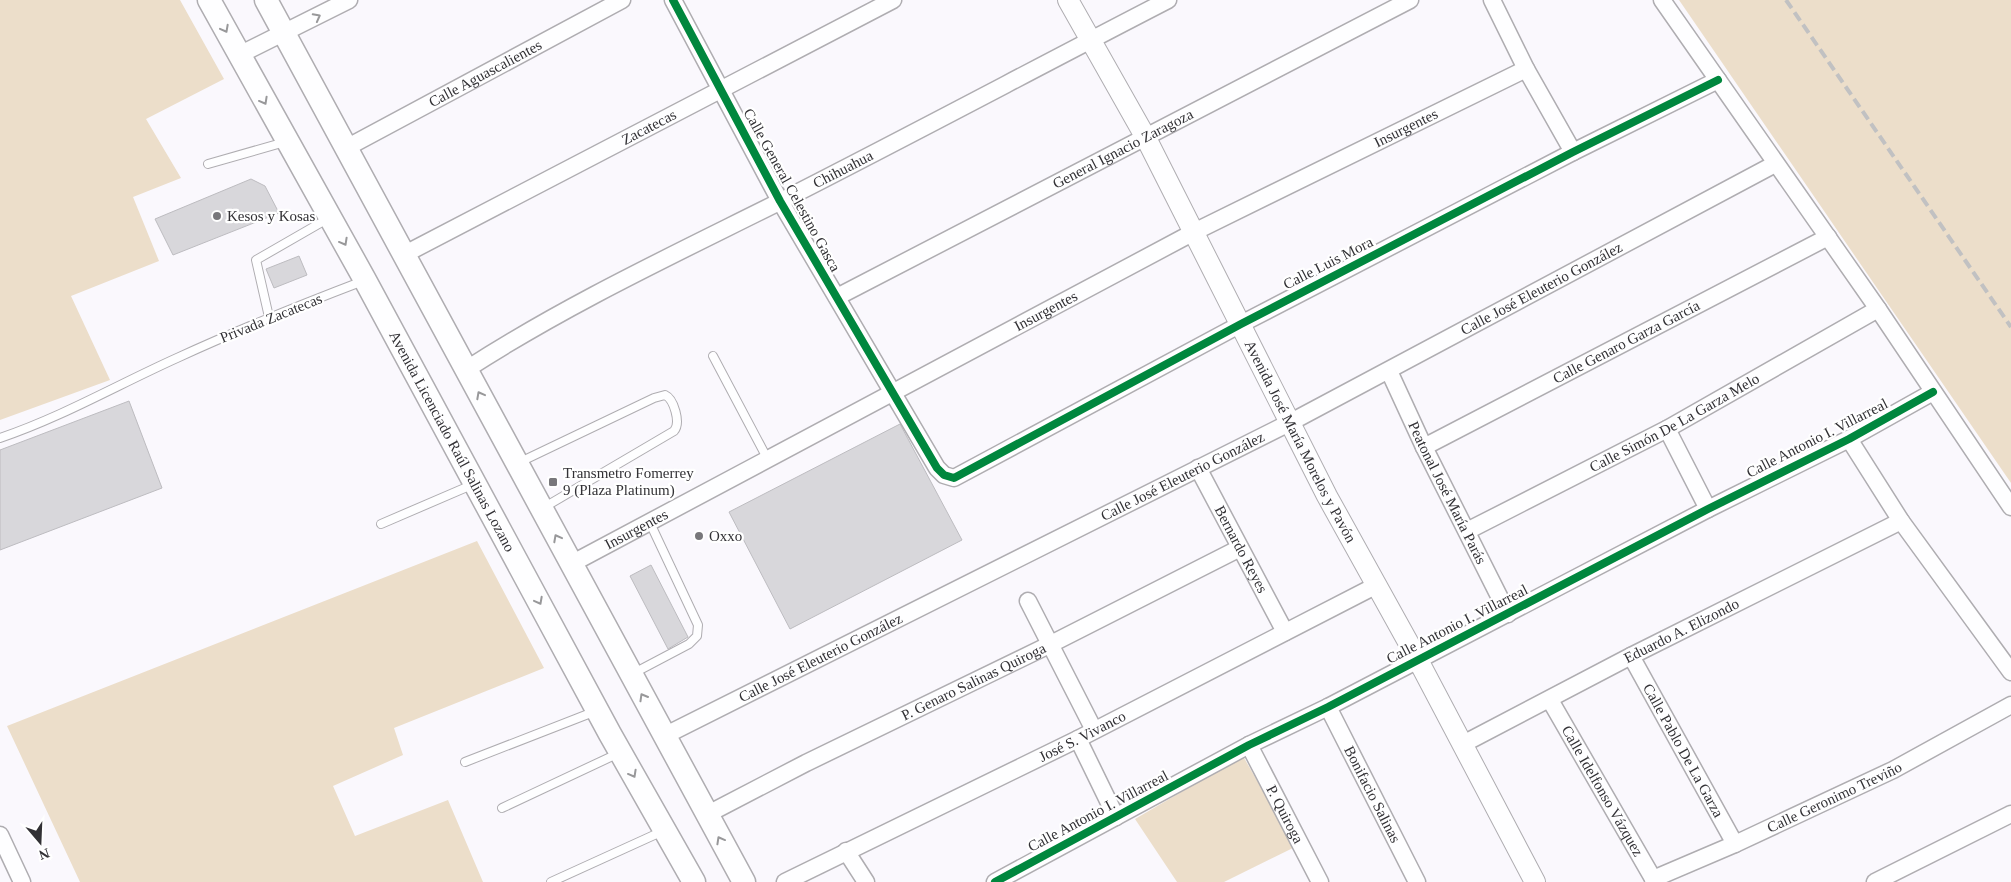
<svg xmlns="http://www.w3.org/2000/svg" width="2011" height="882" font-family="Georgia,serif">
<rect width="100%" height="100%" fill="#faf8fd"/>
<g fill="#ecdeca">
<polygon points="0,0 180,0 224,79 146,119 181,178 133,197 159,261 71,296 110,380 0,420"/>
<polygon points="1679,0 2011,0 2011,483"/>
<polygon points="477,541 544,668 394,728 403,755 333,786 355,836 448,800 483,882 80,882 7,726"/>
<polygon points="1243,756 1295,847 1224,882 1177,882 1135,819"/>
</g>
<g fill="#d8d7db" stroke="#bdbcc0">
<polygon points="251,179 265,186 279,213 173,255 155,219"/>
<polygon points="299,256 307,275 274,288 266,269"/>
<polygon points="129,401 162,488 0,550 0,450"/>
<polygon points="900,424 962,540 790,629 729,512"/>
<polygon points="651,565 688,637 668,649 630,576"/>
</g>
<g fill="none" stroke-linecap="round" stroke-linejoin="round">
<defs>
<g id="service">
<polyline points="208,164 285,142"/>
<polyline points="269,317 256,260 329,218"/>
<polyline points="713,356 767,458"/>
<path d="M0,438c62,-21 117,-53 177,-80 61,-28 123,-53 186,-77"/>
<path d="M518,463l136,-65 11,-3c9,4 16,28 9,36l-131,77"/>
<polyline points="381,524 474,484"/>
<polyline points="634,673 689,644 697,636 698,625 650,523"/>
<polyline points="465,762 596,711"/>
<polyline points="502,808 619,753"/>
<polyline points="551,882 663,831"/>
</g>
<g id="minor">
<polyline points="673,0 780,201 937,468 944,475 954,478 1241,324 1573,152 1718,80"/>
<polyline points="1492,0 1526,69 1573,152"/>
<polyline points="1662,0 1878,309 2011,507"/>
<polyline points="239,55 349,0"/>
<path id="s1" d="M346,148l276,-148"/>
<path id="s2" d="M405,254l488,-254"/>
<path id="s3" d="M837,297l573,-297"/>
<path id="s4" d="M467,369c99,-64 206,-114 312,-167 130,-66 259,-135 389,-202"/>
<path id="s5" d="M1389,371l35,76 84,167"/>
<polyline points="1667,429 1708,509"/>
<polyline points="1849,439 1901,521 2011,672"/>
<path id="s6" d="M1424,447l404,-210"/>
<path id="s7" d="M1198,468l87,164"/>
<path id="s8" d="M1467,531l200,-102 211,-120"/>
<path id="s9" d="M571,564l623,-332 332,-163"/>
<polyline points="1028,601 1094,730"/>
<path id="s10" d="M1631,656l104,188"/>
<path id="s11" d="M1550,700l105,182"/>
<path id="s12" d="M1328,707l89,175"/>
<path id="s13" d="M664,736l627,-314 484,-258"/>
<polyline points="1078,739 1116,817"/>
<path id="s14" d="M1463,744l168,-88 270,-135"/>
<path id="s15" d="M1249,745l71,137"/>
<path id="s16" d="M706,815l100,-52 243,-118 191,-97"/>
<polyline points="0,835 22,882"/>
<polyline points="846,851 866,882"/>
<path id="s17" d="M1653,879l82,-35 158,-74 118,-65"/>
<path id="s18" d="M785,882l293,-143 299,-154"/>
<polyline points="995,882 1249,745 1328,707 1708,509 1849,439 1933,392"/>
<polyline points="1875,882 2011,814"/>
</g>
<g id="tertiary">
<path id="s19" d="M1068,0l78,138 181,358 91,164 117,222"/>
</g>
<g id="secondary">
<path id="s20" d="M209,0l156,280 245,454 84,148"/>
<polyline points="266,0 744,882"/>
</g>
</defs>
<use href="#service" stroke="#afadb1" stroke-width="10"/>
<use href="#minor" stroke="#afadb1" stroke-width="19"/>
<use href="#tertiary" stroke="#afadb1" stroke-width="22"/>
<use href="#secondary" stroke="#afadb1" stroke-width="25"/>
<use href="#service" stroke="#fefeff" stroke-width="8"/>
<use href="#minor" stroke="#fefeff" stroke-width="16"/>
<use href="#tertiary" stroke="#fefeff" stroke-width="20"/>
<use href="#secondary" stroke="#fefeff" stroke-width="22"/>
<polyline stroke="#c1c1c2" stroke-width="4" stroke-dasharray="10 5" stroke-linecap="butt" points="1786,0 2011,327"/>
<defs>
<g id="cycleway">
<polyline points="673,0 780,201 937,468 944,475 954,478 1241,324 1573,152 1718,80"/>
<polyline points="995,882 1249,745 1328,707 1708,509 1849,439 1933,392"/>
</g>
</defs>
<use href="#cycleway" stroke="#fff" stroke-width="11"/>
<use href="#cycleway" stroke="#00873e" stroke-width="8"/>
</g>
<defs><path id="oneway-chevron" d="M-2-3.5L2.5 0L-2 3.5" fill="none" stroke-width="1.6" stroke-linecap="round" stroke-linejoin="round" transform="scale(1.25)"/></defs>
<g stroke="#98989a">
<use href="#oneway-chevron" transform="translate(317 17) rotate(-28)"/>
<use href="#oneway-chevron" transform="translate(225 29) rotate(62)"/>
<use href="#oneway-chevron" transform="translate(264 101) rotate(61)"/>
<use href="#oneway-chevron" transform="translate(344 242) rotate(61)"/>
<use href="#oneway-chevron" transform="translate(480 395) rotate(-118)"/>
<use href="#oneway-chevron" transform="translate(557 538) rotate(-118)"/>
<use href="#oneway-chevron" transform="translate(539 601) rotate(62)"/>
<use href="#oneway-chevron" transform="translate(643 697) rotate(-120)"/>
<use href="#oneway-chevron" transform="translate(633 774) rotate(61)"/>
<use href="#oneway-chevron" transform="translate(720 840) rotate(-119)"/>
</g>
<g fill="#78777b" stroke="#fff" stroke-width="2">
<circle cx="217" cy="216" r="5"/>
<rect x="548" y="477" width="10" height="10" rx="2.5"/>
<circle cx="699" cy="536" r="5"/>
</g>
<g text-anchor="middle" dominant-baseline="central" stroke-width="4.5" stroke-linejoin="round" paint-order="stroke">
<g font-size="15" fill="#323135" stroke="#fff">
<text stroke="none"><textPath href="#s1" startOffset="158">Calle Aguascalientes</textPath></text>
<text stroke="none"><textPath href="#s2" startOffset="275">Zacatecas</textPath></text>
<text stroke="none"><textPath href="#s9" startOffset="942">Insurgentes</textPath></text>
<text stroke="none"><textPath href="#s3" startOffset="322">General Ignacio Zaragoza</textPath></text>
<text stroke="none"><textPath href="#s4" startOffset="426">Chihuahua</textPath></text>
<text transform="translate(792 190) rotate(61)">Calle General Celestino Gasca</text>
<text transform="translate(1328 263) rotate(-27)">Calle Luis Mora</text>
<text stroke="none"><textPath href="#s13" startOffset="985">Calle José Eleuterio González</textPath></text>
<text stroke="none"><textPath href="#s9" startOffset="538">Insurgentes</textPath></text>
<text transform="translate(271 318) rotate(-22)">Privada Zacatecas</text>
<text stroke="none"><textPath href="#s6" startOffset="228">Calle Genaro Garza García</textPath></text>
<text stroke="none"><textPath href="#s8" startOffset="234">Calle Simón De La Garza Melo</textPath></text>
<text transform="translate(1817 438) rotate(-27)">Calle Antonio I. Villarreal</text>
<text stroke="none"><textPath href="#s20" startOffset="504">Avenida Licenciado Raúl Salinas Lozano</textPath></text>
<text stroke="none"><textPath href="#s19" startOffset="499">Avenida José María Morelos y Pavón</textPath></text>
<text stroke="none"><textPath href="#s13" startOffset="580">Calle José Eleuterio González</textPath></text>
<text stroke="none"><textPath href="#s5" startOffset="135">Peatonal José María Parás</textPath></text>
<text stroke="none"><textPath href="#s9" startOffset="74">Insurgentes</textPath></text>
<text stroke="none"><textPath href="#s7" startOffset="92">Bernardo Reyes</textPath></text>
<text transform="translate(1457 624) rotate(-27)">Calle Antonio I. Villarreal</text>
<text stroke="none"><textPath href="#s14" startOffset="246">Eduardo A. Elizondo</textPath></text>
<text stroke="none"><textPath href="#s13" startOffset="175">Calle José Eleuterio González</textPath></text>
<text stroke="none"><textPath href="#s16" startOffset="299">P. Genaro Salinas Quiroga</textPath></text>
<text stroke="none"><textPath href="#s18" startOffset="331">José S. Vivanco</textPath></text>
<text stroke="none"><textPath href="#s10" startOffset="108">Calle Pablo De La Garza</textPath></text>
<text stroke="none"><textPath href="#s11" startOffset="105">Calle Idelfonso Vázquez</textPath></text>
<text stroke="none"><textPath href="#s12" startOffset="98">Bonifacio Salinas</textPath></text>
<text stroke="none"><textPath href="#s17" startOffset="199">Calle Geronimo Treviño</textPath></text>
<text transform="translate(1098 811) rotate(-28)">Calle Antonio I. Villarreal</text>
<text stroke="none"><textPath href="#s15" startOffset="78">P. Quiroga</textPath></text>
</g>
<g font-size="15" fill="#323135" stroke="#fff" text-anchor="start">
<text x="227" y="216">Kesos y Kosas</text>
<text x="563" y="473">Transmetro Fomerrey<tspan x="563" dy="17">9 (Plaza Platinum)</tspan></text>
<text x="709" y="536">Oxxo</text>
</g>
</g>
<g transform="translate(40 842) rotate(161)" stroke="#ffffff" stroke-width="4" paint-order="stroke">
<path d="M0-4L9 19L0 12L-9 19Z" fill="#323135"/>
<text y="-8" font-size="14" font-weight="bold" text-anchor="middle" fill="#323135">N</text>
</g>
</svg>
